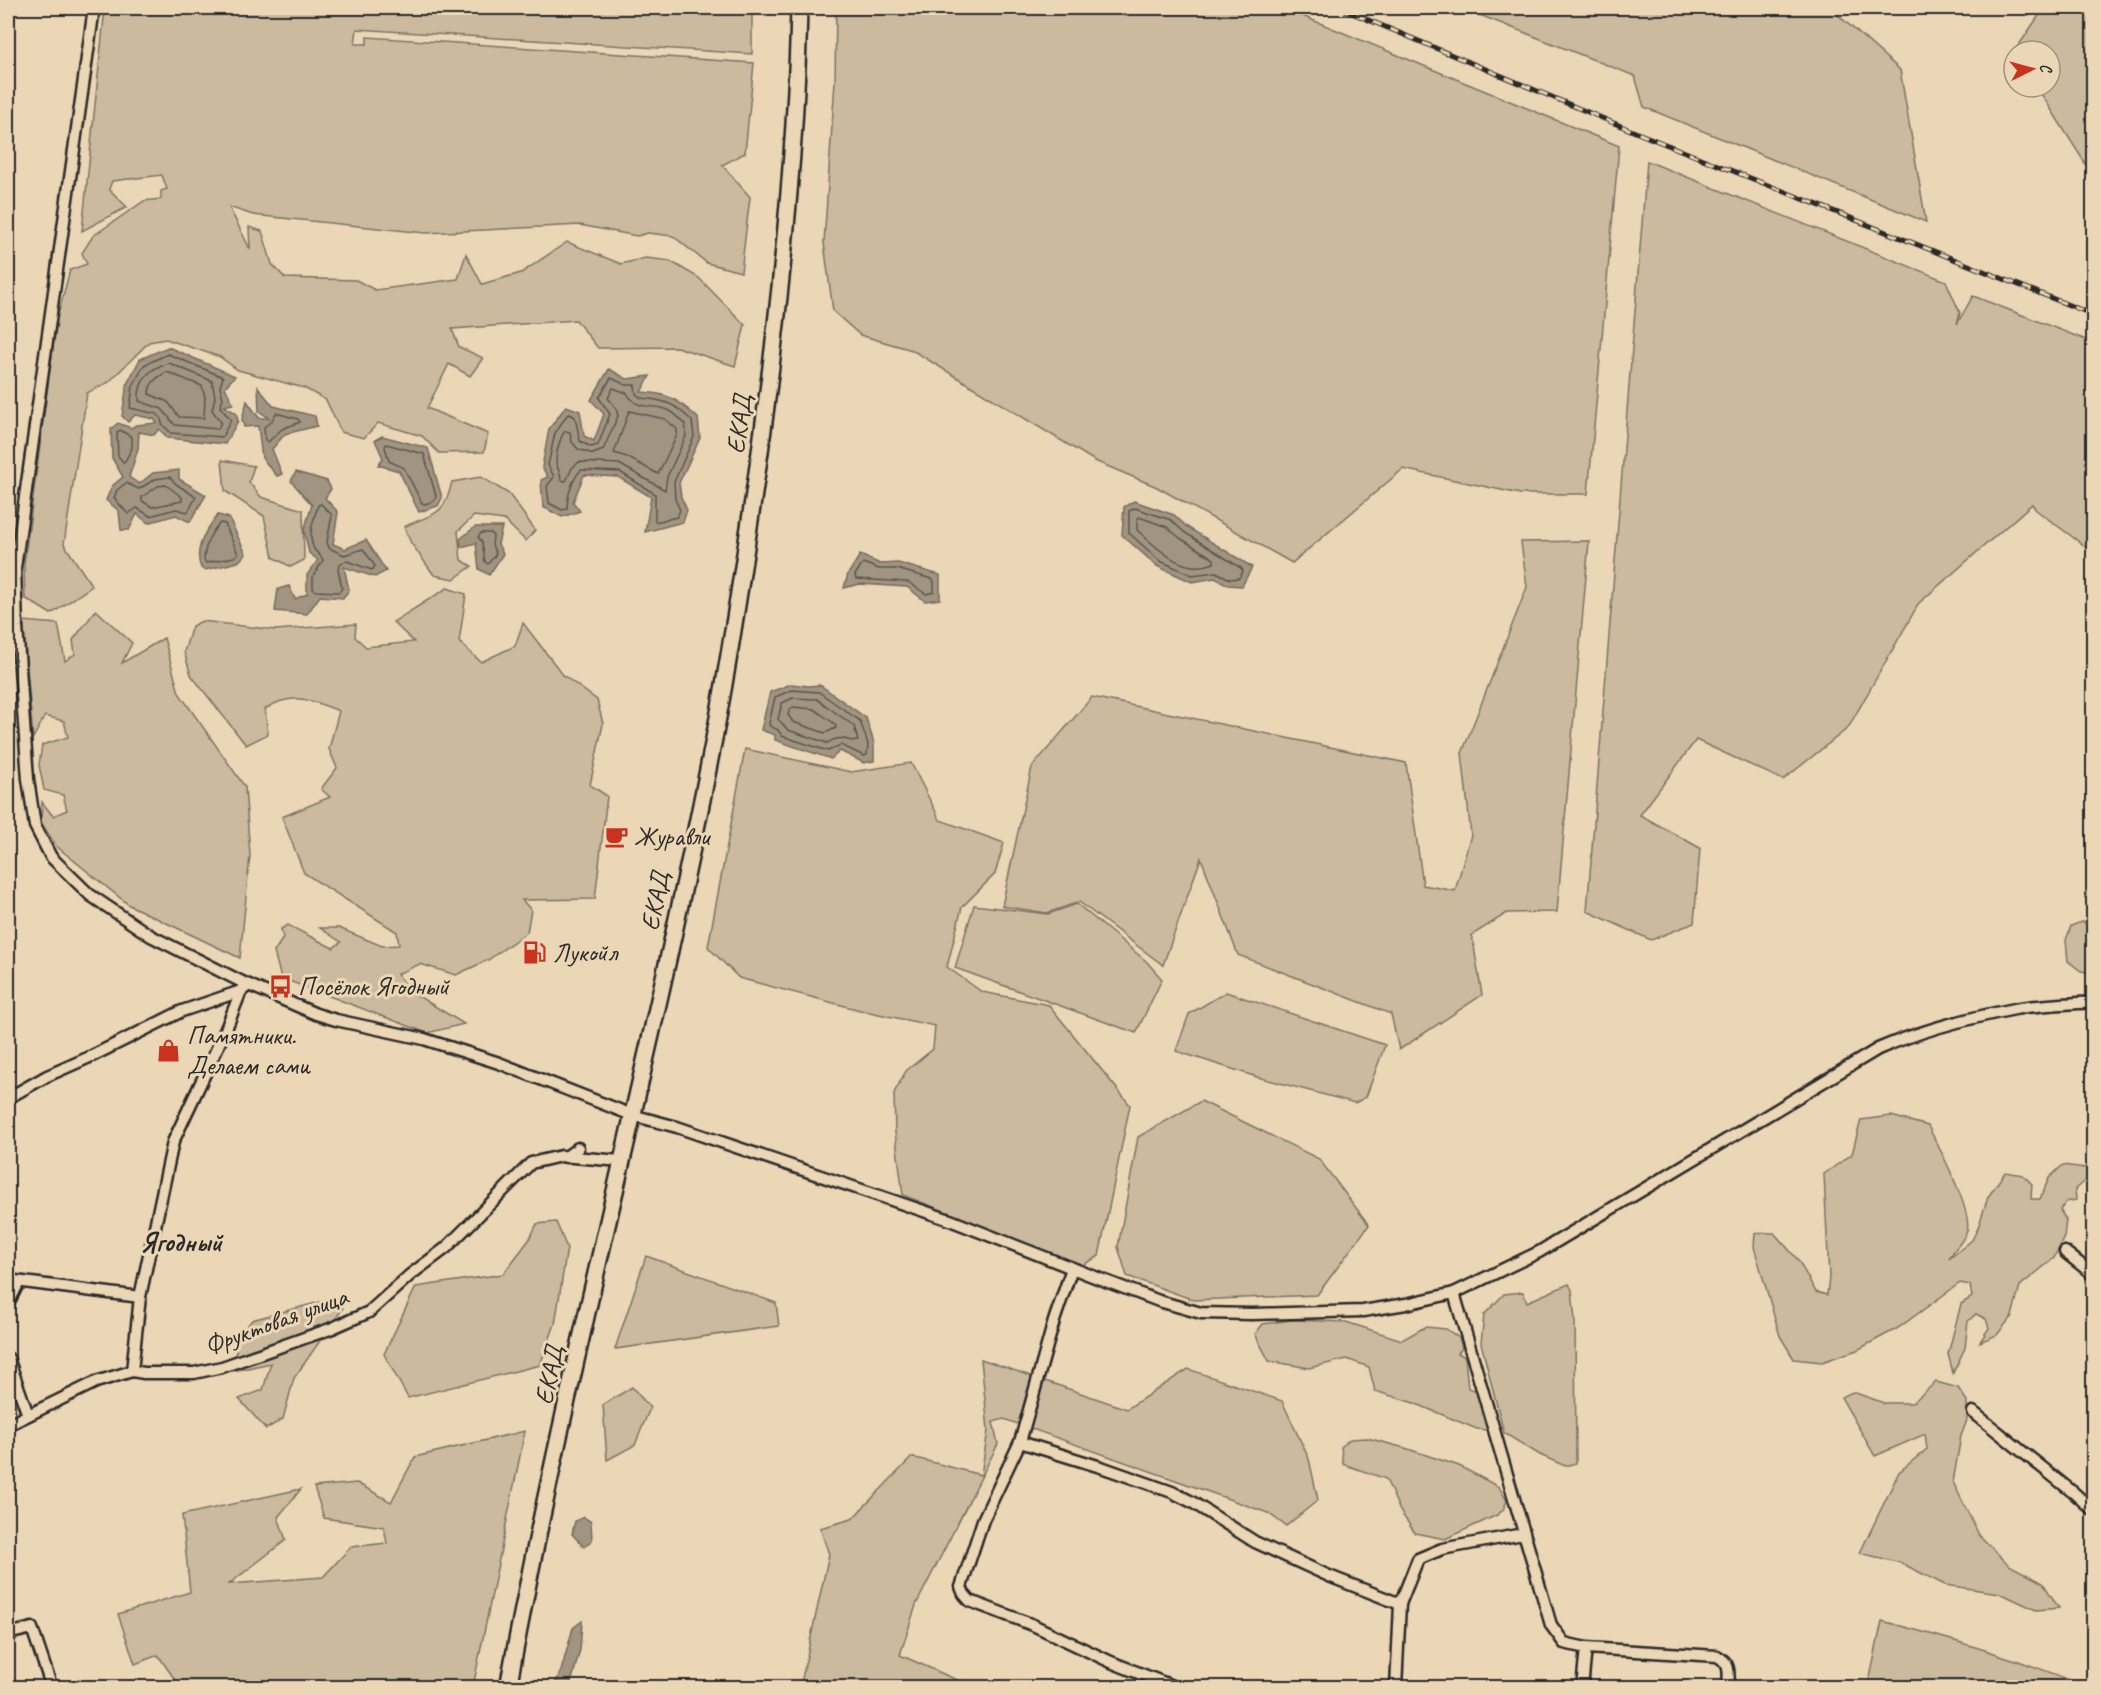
<svg xmlns="http://www.w3.org/2000/svg" width="2101" height="1695" font-family="Caveat,sans-serif">
<rect width="100%" height="100%" fill="#ebd6b5"/>
<filter id="ink" filterUnits="userSpaceOnUse"><feTurbulence type="fractalNoise" baseFrequency=".0167" numOctaves="2"/><feDisplacementMap in="SourceGraphic" scale="12" xChannelSelector="R" yChannelSelector="G"/><feConvolveMatrix kernelMatrix="1 2 1 2 8 2 1 2 1" color-interpolation-filters="sRGB"/></filter>
<g filter="url(#ink)">
<g fill="#ccba9f" stroke="#7c7265" stroke-width="1.5">
<polygon points="105,8 752,8 752,54 357,29 355,44 367,44 367,37 754,63 745,153 722,165 750,197 741,272 707,263 673,236 648,233 637,236 580,225 426,233 253,215 229,207 250,249 249,227 262,231 272,264 285,278 356,280 375,290 458,279 466,254 482,284 521,273 567,242 621,264 646,258 670,261 699,278 745,325 735,366 677,347 598,348 576,320 452,329 459,347 483,358 470,376 449,364 427,408 488,434 484,452 439,453 422,436 378,423 364,438 341,432 326,400 304,388 238,370 220,357 166,339 149,342 109,382 87,393 64,544 92,586 51,614 25,598 24,564 57,319 70,270 87,264 82,253 93,236 144,201 161,199 161,191 167,189 162,175 112,181 109,189 127,207 82,231"/>
<polygon points="836,8 1283,8 1619,146 1588,494 1520,494 1403,469 1292,563 1157,487 1095,461 912,350 860,335 833,311 824,243 835,82"/>
<polygon points="1462,8 1830,8 1900,70 1926,222 1644,107 1635,76"/>
<polygon points="2044,8 2093,8 2093,176 2037,87 2050,87 2050,51 2015,51"/>
<polygon points="1647,161 1946,281 1960,313 1957,324 1973,296 2094,343 2093,552 2036,510 2032,504 1919,603 1848,728 1783,780 1696,740 1640,815 1700,848 1694,923 1651,940 1587,911"/>
<polygon points="222,460 254,466 249,482 261,497 303,510 304,560 291,567 273,557 264,516 225,491"/>
<path d="M481,477l28,17 26,36 -9,11 -22,-21 -30,-4 -16,15 3,29 11,6 -18,13 -20,-4 -23,-32 -7,-16c30,-15 39,-8 48,-45z"/>
<polygon points="1589,541 1557,912 1507,913 1472,935 1482,995 1399,1050 1391,1014 1238,955 1201,858 1163,965 1079,902 1047,913 1002,906 1032,767 1092,697 1406,763 1423,885 1455,891 1471,835 1462,753 1527,587 1521,542"/>
<path d="M447,588l19,6 -7,48 22,20 34,-16 8,-23 40,52 34,25 6,24 -13,61 17,11 -12,103 -73,1 9,10 -4,22 -39,28 -32,15 -36,-11 -23,10 16,19 51,31 -37,9 -146,-55 -7,-26 9,-14 -2,-9 7,-4 45,23 8,-6 -21,-14h19l43,18 17,-1 -2,-13 -93,-59 -22,-56 48,-20 -9,-8 16,-21 -8,-19 10,-38c-28,-11 -46,-20 -74,-2l3,25 -22,11 -55,-70 -7,-23 8,-26 10,-5 73,9 81,-6 -1,13 11,10 48,-5 -21,-20z"/>
<polygon points="96,610 132,643 122,663 164,638 179,693 245,787 250,855 240,958 129,905 56,846 41,822 42,802 53,816 67,810 63,795 44,790 39,765 42,745 68,737 64,721 45,716 33,738 23,621 58,624 65,661 75,654 73,640"/>
<polygon points="745,749 851,772 911,763 940,820 1004,843 995,874 962,907 947,967 982,992 1049,1005 1130,1105 1099,1256 1083,1265 903,1195 895,1132 894,1093 906,1071 933,1049 935,1026 860,1010 739,978 708,947"/>
<polygon points="1077,904 1146,961 1162,979 1136,1033 955,968 974,905 1048,914"/>
<polygon points="2081,922 2093,924 2093,973 2081,971 2068,961 2066,940 2071,926"/>
<polygon points="1226,992 1385,1045 1366,1097 1355,1103 1257,1077 1176,1051 1189,1014"/>
<polygon points="1201,1101 1319,1159 1369,1225 1317,1295 1194,1300 1127,1276 1118,1247 1138,1137"/>
<path d="M1891,1116l37,10c10,19 45,86 39,105 -3,10 -14,19 -18,28l23,-19 6,-12 10,-31 17,-25 18,3 9,9 -1,15h9l9,-21 14,-13 30,4v8l-7,3 -11,9 1,11 -10,2 -6,8 6,10 -2,17 -10,21 -34,28 -8,30 -15,19 -17,7 9,-14 -3,-9 -10,-5 -8,7 -3,27 -12,25 -5,-19 13,-50 11,-7 -2,-12 -10,-2 -62,45 -41,22 -35,12 -28,-3 -14,-23 -26,-89 1,-14h19l24,27 18,32 11,3 2,-18 -5,-103 28,-20 9,-34z"/>
<polygon points="556,1222 567,1248 555,1324 540,1365 408,1398 384,1354 416,1287 503,1274 529,1240 537,1224"/>
<polygon points="646,1256 776,1303 779,1326 615,1349"/>
<polygon points="1569,1284 1572,1290 1575,1320 1576,1463 1565,1466 1540,1455 1504,1433 1481,1343 1484,1315 1504,1294 1523,1292 1527,1302"/>
<polygon points="331,1299 343,1308 294,1378 283,1419 266,1429 239,1399 263,1390 271,1363 233,1371 238,1337 252,1320"/>
<polygon points="1291,1320 1346,1322 1402,1340 1425,1327 1446,1329 1459,1338 1462,1348 1458,1353 1465,1357 1468,1388 1480,1392 1487,1430 1477,1429 1414,1403 1375,1391 1369,1367 1347,1359 1309,1368 1269,1361 1255,1334 1263,1324"/>
<polygon points="981,1359 1127,1409 1188,1369 1282,1401 1309,1459 1318,1500 1286,1526 1268,1513 1004,1419 993,1422 998,1444 916,1605 900,1655 973,1687 800,1688 829,1554 820,1528 852,1519 912,1457 981,1475 988,1430"/>
<polygon points="1936,1382 1958,1388 1967,1401 1967,1420 1961,1436 1953,1482 1979,1535 2009,1565 2043,1583 2059,1608 2036,1610 2000,1593 1945,1585 1901,1563 1860,1553 1899,1472 1927,1449 1925,1434 1875,1456 1841,1397 1853,1392 1884,1403 1912,1403"/>
<polygon points="632,1387 650,1408 635,1445 607,1460 603,1405"/>
<polygon points="525,1431 473,1687 180,1687 158,1655 135,1664 118,1614 190,1592 182,1515 301,1489 278,1517 286,1540 229,1584 323,1577 351,1547 387,1543 384,1527 324,1518 314,1487 357,1483 391,1502 415,1457"/>
<polygon points="1367,1438 1405,1448 1459,1466 1499,1487 1507,1501 1503,1510 1497,1515 1445,1539 1415,1533 1400,1511 1386,1479 1343,1464 1341,1447 1350,1439"/>
<path d="M1882,1621c72,19 136,37 205,66h-219z"/>
</g>
<g fill="#a19581" stroke="#726b5f" stroke-width="1.5">
<polygon points="168,347 235,376 225,387 233,404 224,406 236,413 238,421 225,444 168,438 159,429 154,435 139,432 138,449 129,477 139,484 153,473 179,470 179,479 206,495 190,522 176,515 148,523 137,514 129,530 121,530 119,511 106,500 112,486 123,477 112,458 111,429 118,423 131,428 136,425 157,423 154,419 135,415 128,422 122,416 127,384 140,359"/>
<path d="M609,369l18,10 23,-3 -9,16c28,1 37,8 57,26l2,20 -21,45 2,14 6,13 -4,12 -38,10 6,-35 -33,-20 -34,-2 -11,27 7,9 -18,6 -19,-10 -2,-27 7,-3 -6,-10 7,-38 17,-23 14,5 4,25 10,5 10,-27 -13,-14z"/>
<polygon points="258,387 273,406 315,416 317,426 285,434 272,449 282,474 277,476 262,458 258,426 244,427 242,419 247,401 259,418 269,418 259,411"/>
<polygon points="382,436 428,448 442,498 438,506 419,512 399,471 378,465 383,458 375,440"/>
<polygon points="296,472 327,481 331,489 325,498 338,512 333,544 345,549 366,540 386,571 375,577 344,567 349,590 343,598 320,596 307,614 275,611 278,589 289,586 295,599 307,594 307,575 318,560 309,553 304,530 312,505 291,481"/>
<polygon points="1134,501 1174,515 1187,527 1252,567 1242,586 1228,585 1215,578 1192,582 1157,566 1122,535 1124,507"/>
<path d="M218,515l11,3 17,36 -8,8 -33,8 -4,-2c-8,-19 5,-39 17,-53z"/>
<polygon points="475,527 502,527 498,544 503,554 489,575 479,569 476,543 461,547 460,539"/>
<polygon points="860,555 880,564 898,563 940,575 940,599 925,601 907,587 860,584 844,588 848,574"/>
<polygon points="791,684 808,686 820,685 866,718 874,743 874,761 864,763 840,751 831,759 775,740 775,735 761,730 770,692"/>
<polygon points="584,1517 591,1522 592,1540 584,1547 572,1534 575,1521"/>
<polygon points="582,1621 580,1650 570,1687 553,1687 561,1671 573,1628"/>
</g>
<g fill="none" stroke-linecap="round" stroke-linejoin="round">
<g stroke="#5a554d" stroke-width="1.5">
<polygon points="168,354 223,377 220,387 223,398 220,407 231,420 222,437 171,433 162,424 161,418 157,414 130,408 133,386 144,365"/>
<path d="M169,363l43,18 3,16 -3,13 9,12 -3,7 -43,-4 -13,-16 -23,-8c-1,-21 10,-33 30,-38z"/>
<path d="M167,372l35,14 3,11 -1,21 -25,-1 -11,-15 -19,-8c0,-11 8,-17 18,-22z"/>
<path d="M611,378l15,7h9l1,9 5,4c24,2 33,5 51,23l2,16 -20,45 1,17 5,11 -3,7 -22,5v-28l-35,-22 -39,-2c-9,9 -14,27 -14,39l-5,1 -13,-7 -2,-17 7,-9 -6,-12 7,-32 12,-18 3,-1 5,3 5,24 11,6 7,-2 12,-31 -11,-16z"/>
<path d="M613,388l14,5c11,20 26,9 43,18 6,3 11,9 15,13l1,12 -19,41 -2,13 -46,-26 -40,-2 -7,6 -6,13 -5,-1c0,-6 -2,-9 -4,-14 -3,-8 3,-29 8,-35l5,1 2,10 6,7 15,5 10,-4 15,-34 -2,-8 -8,-10z"/>
<polygon points="629,411 665,419 677,429 677,435 658,474 627,457 614,453"/>
<polygon points="276,413 298,419 300,422 282,429 268,442 265,440 264,427 271,422"/>
<polygon points="120,430 132,437 132,448 124,463 118,456 117,433"/>
<polygon points="386,444 424,454 436,496 434,501 425,504 422,503 404,468 389,461 385,447"/>
<polygon points="170,477 176,484 196,497 188,512 176,509 150,516 137,508 128,514 114,498 117,490 126,483 139,489 155,479"/>
<polygon points="166,485 182,497 182,501 152,507 142,501 142,497 158,486"/>
<path d="M321,504l11,11 -5,27 2,6 15,7 19,-6 12,17 -3,4 -25,-9 -6,2 -3,6 4,19 -3,4 -23,-1 -3,-2v-12l10,-17c-2,-6 -6,-6 -9,-11 -7,-14 0,-30 4,-44z"/>
<polygon points="1135,508 1171,520 1184,532 1241,568 1243,571 1239,578 1230,579 1216,572 1192,575 1160,561 1129,533 1129,511"/>
<path d="M1139,517l28,10 13,11 34,21v4c-30,13 -56,-14 -77,-33v-10z"/>
<path d="M220,523l5,1 13,30 -4,3 -28,6 -2,-3c1,-14 6,-27 16,-37z"/>
<polygon points="481,533 491,533 493,536 492,545 496,554 488,564 485,562 482,542 478,537"/>
<polygon points="863,563 879,569 897,569 932,579 934,581 934,592 926,594 908,582 856,579 855,575"/>
<polygon points="792,690 819,692 860,721 868,744 867,755 864,756 841,745 828,751 782,736 778,730 770,726 769,724 775,697"/>
<path d="M793,698l24,1 37,27 4,15c-13,2 -13,-8 -31,2l-39,-13 -10,-11 4,-16z"/>
<polygon points="793,707 814,709 835,724 836,728 825,733 793,722 788,715 790,709"/>
</g>
<defs>
<g id="minor">
<path d="M94,8l-79,560 2,59 11,152 7,47 16,31 39,38 61,41 91,46 74,32 20,6 88,19 75,24 133,52 45,12 273,93 145,57 64,24 42,12 51,1 111,-3 43,-7 48,-11 85,-41 339,-203c44,-19 90,-31 137,-40 26,-5 53,-5 79,-7"/>
<polyline points="8,1098 47,1076 92,1056 182,1011 241,991"/>
<polyline points="566,1157 578,1148"/>
<polyline points="2065,1252 2094,1275"/>
<polyline points="1072,1268 1054,1321 1020,1442 983,1520 961,1587 964,1594 970,1601 1033,1625 1111,1662 1177,1688"/>
<polyline points="8,1280 140,1297"/>
<path d="M1454,1293l97,332 13,18 22,5 131,8c14,7 12,17 11,32"/>
<polyline points="8,1304 19,1282"/>
<polyline points="8,1358 28,1415"/>
<polyline points="132,1371 140,1297 173,1142 226,1029 241,991 249,985"/>
<polyline points="1973,1412 2074,1493 2094,1511"/>
<polyline points="8,1425 96,1382 132,1371 144,1373 194,1373 222,1367 330,1329 369,1312 410,1275 446,1248 531,1163 561,1156 621,1161"/>
<polyline points="1020,1442 1104,1468 1172,1492 1192,1502 1255,1542 1329,1576 1400,1604"/>
<polyline points="8,1634 32,1628 52,1688"/>
<polyline points="1396,1688 1400,1604 1418,1559 1442,1549 1523,1534"/>
<polyline points="1582,1688 1586,1648"/>
</g>
<path id="highway" d="M508,1688c59,-324 148,-642 209,-965 17,-90 30,-181 43,-271 20,-147 36,-296 39,-444"/>
</defs>
<use href="#minor" stroke="#2b2b2b" stroke-width="15"/>
<use href="#highway" stroke="#2b2b2b" stroke-width="20"/>
<use href="#minor" stroke="#ebd6b5" stroke-width="10"/>
<use href="#highway" stroke="#ebd6b5" stroke-width="15"/>
<defs>
<polyline id="rail" points="1340,8 1640,134 2094,315"/>
</defs>
<use href="#rail" stroke="#2b2b2b" stroke-width="5"/>
<use href="#rail" stroke="#ebd6b5" stroke-width="3" stroke-dasharray="9" stroke-linecap="butt"/>
</g>
</g>
<defs>
<symbol id="cafe-bare" viewBox="-9 -9 18 18"><path d="M-5.5-4.5H6V0H3Q3 3.5 0 3.5H-2.5Q-5.5 3.5-5.5 0ZM3-3.2v2h1.7v-2ZM-6 4.5H4V6H-6Z" fill="#c8321e" stroke="#ebd6b5" stroke-width="2.5" paint-order="stroke"/></symbol>
<symbol id="fuel-bare" viewBox="-9 -9 18 18"><path d="M-5.5-6h7V0h2V4h1.3V-2.5L3-4.5l.8-.8L6-3V5H2.5V1h-1V6h-7ZM-4.2-4.7v3.2H.2V-4.7Z" fill="#c8321e" stroke="#ebd6b5" stroke-width="2.5" paint-order="stroke"/></symbol>
<symbol id="bus-bare" viewBox="-9 -9 18 18"><path d="M-5-6H5V4H4V6H2V4H-2V6H-4V4H-5ZM-3.5-4V0h7V-4ZM-3.5 1.2v1.5H-2V1.2ZM2 1.2v1.5H3.5V1.2Z" fill="#c8321e" stroke="#ebd6b5" stroke-width="2.5" paint-order="stroke"/></symbol>
<symbol id="shop-bare" viewBox="-9 -9 18 18"><path d="M-5-2.5h2.3a2.7 3.5 0 0 1 5.4 0H5L5.5 6h-11ZM-1.5-2.5h3a1.5 2.3 0 0 0-3 0Z" fill="#c8321e" stroke="#ebd6b5" stroke-width="2.5" paint-order="stroke"/></symbol>
</defs>
<g fill-rule="evenodd">
<use href="#cafe-bare" x="600" y="820" width="33" height="33"/>
<use href="#fuel-bare" x="518" y="936" width="33" height="33"/>
<use href="#bus-bare" x="264" y="970" width="33" height="33"/>
<use href="#shop-bare" x="152" y="1034" width="33" height="33"/>
</g>
<g text-anchor="middle" dominant-baseline="central" stroke-width="6" stroke-linejoin="round" paint-order="stroke">
<g font-size="26" fill="#2b2b2b" stroke="#ebd6b5">
<text transform="translate(739 424) rotate(-82)">ЕКАД</text>
<text transform="translate(655 901) rotate(-78)">ЕКАД</text>
<text transform="translate(276 1321) rotate(-20)">Фруктовая улица</text>
<text transform="translate(549 1375) rotate(-78)">ЕКАД</text>
</g>
<g font-size="26" fill="#2b2b2b" stroke="#ebd6b5" text-anchor="start">
<text x="634" y="836">Журавли</text>
<text x="553" y="952">Лукойл</text>
<text x="298" y="986">Посёлок Ягодный</text>
<text x="187" y="1035">Памятники.<tspan x="187" dy="30">Делаем сами</tspan></text>
</g>
<g font-size="27" font-weight="bold" fill="#2b2b2b" stroke="#ebd6b5">
<text x="181" y="1242">Ягодный</text>
</g>
</g>
<rect width="2101" height="1695" fill="none" stroke="#ebd6b5" stroke-width="30"/>
<rect x="15" y="15" width="2071" height="1665" fill="none" stroke="#2b2b2b" stroke-width="2" filter="url(#ink)"/>
<g transform="translate(2032 69) rotate(84)"><circle r="28" fill="#ebd6b5" stroke="#9e927e" stroke-width="1.5"/>
<path d="M0-4.5L10 22L0 15L-10 22Z" fill="#c8321e"/>
<text y="-9" font-size="16" font-weight="bold" text-anchor="middle" fill="#2b2b2b">С</text>
</g>
</svg>
